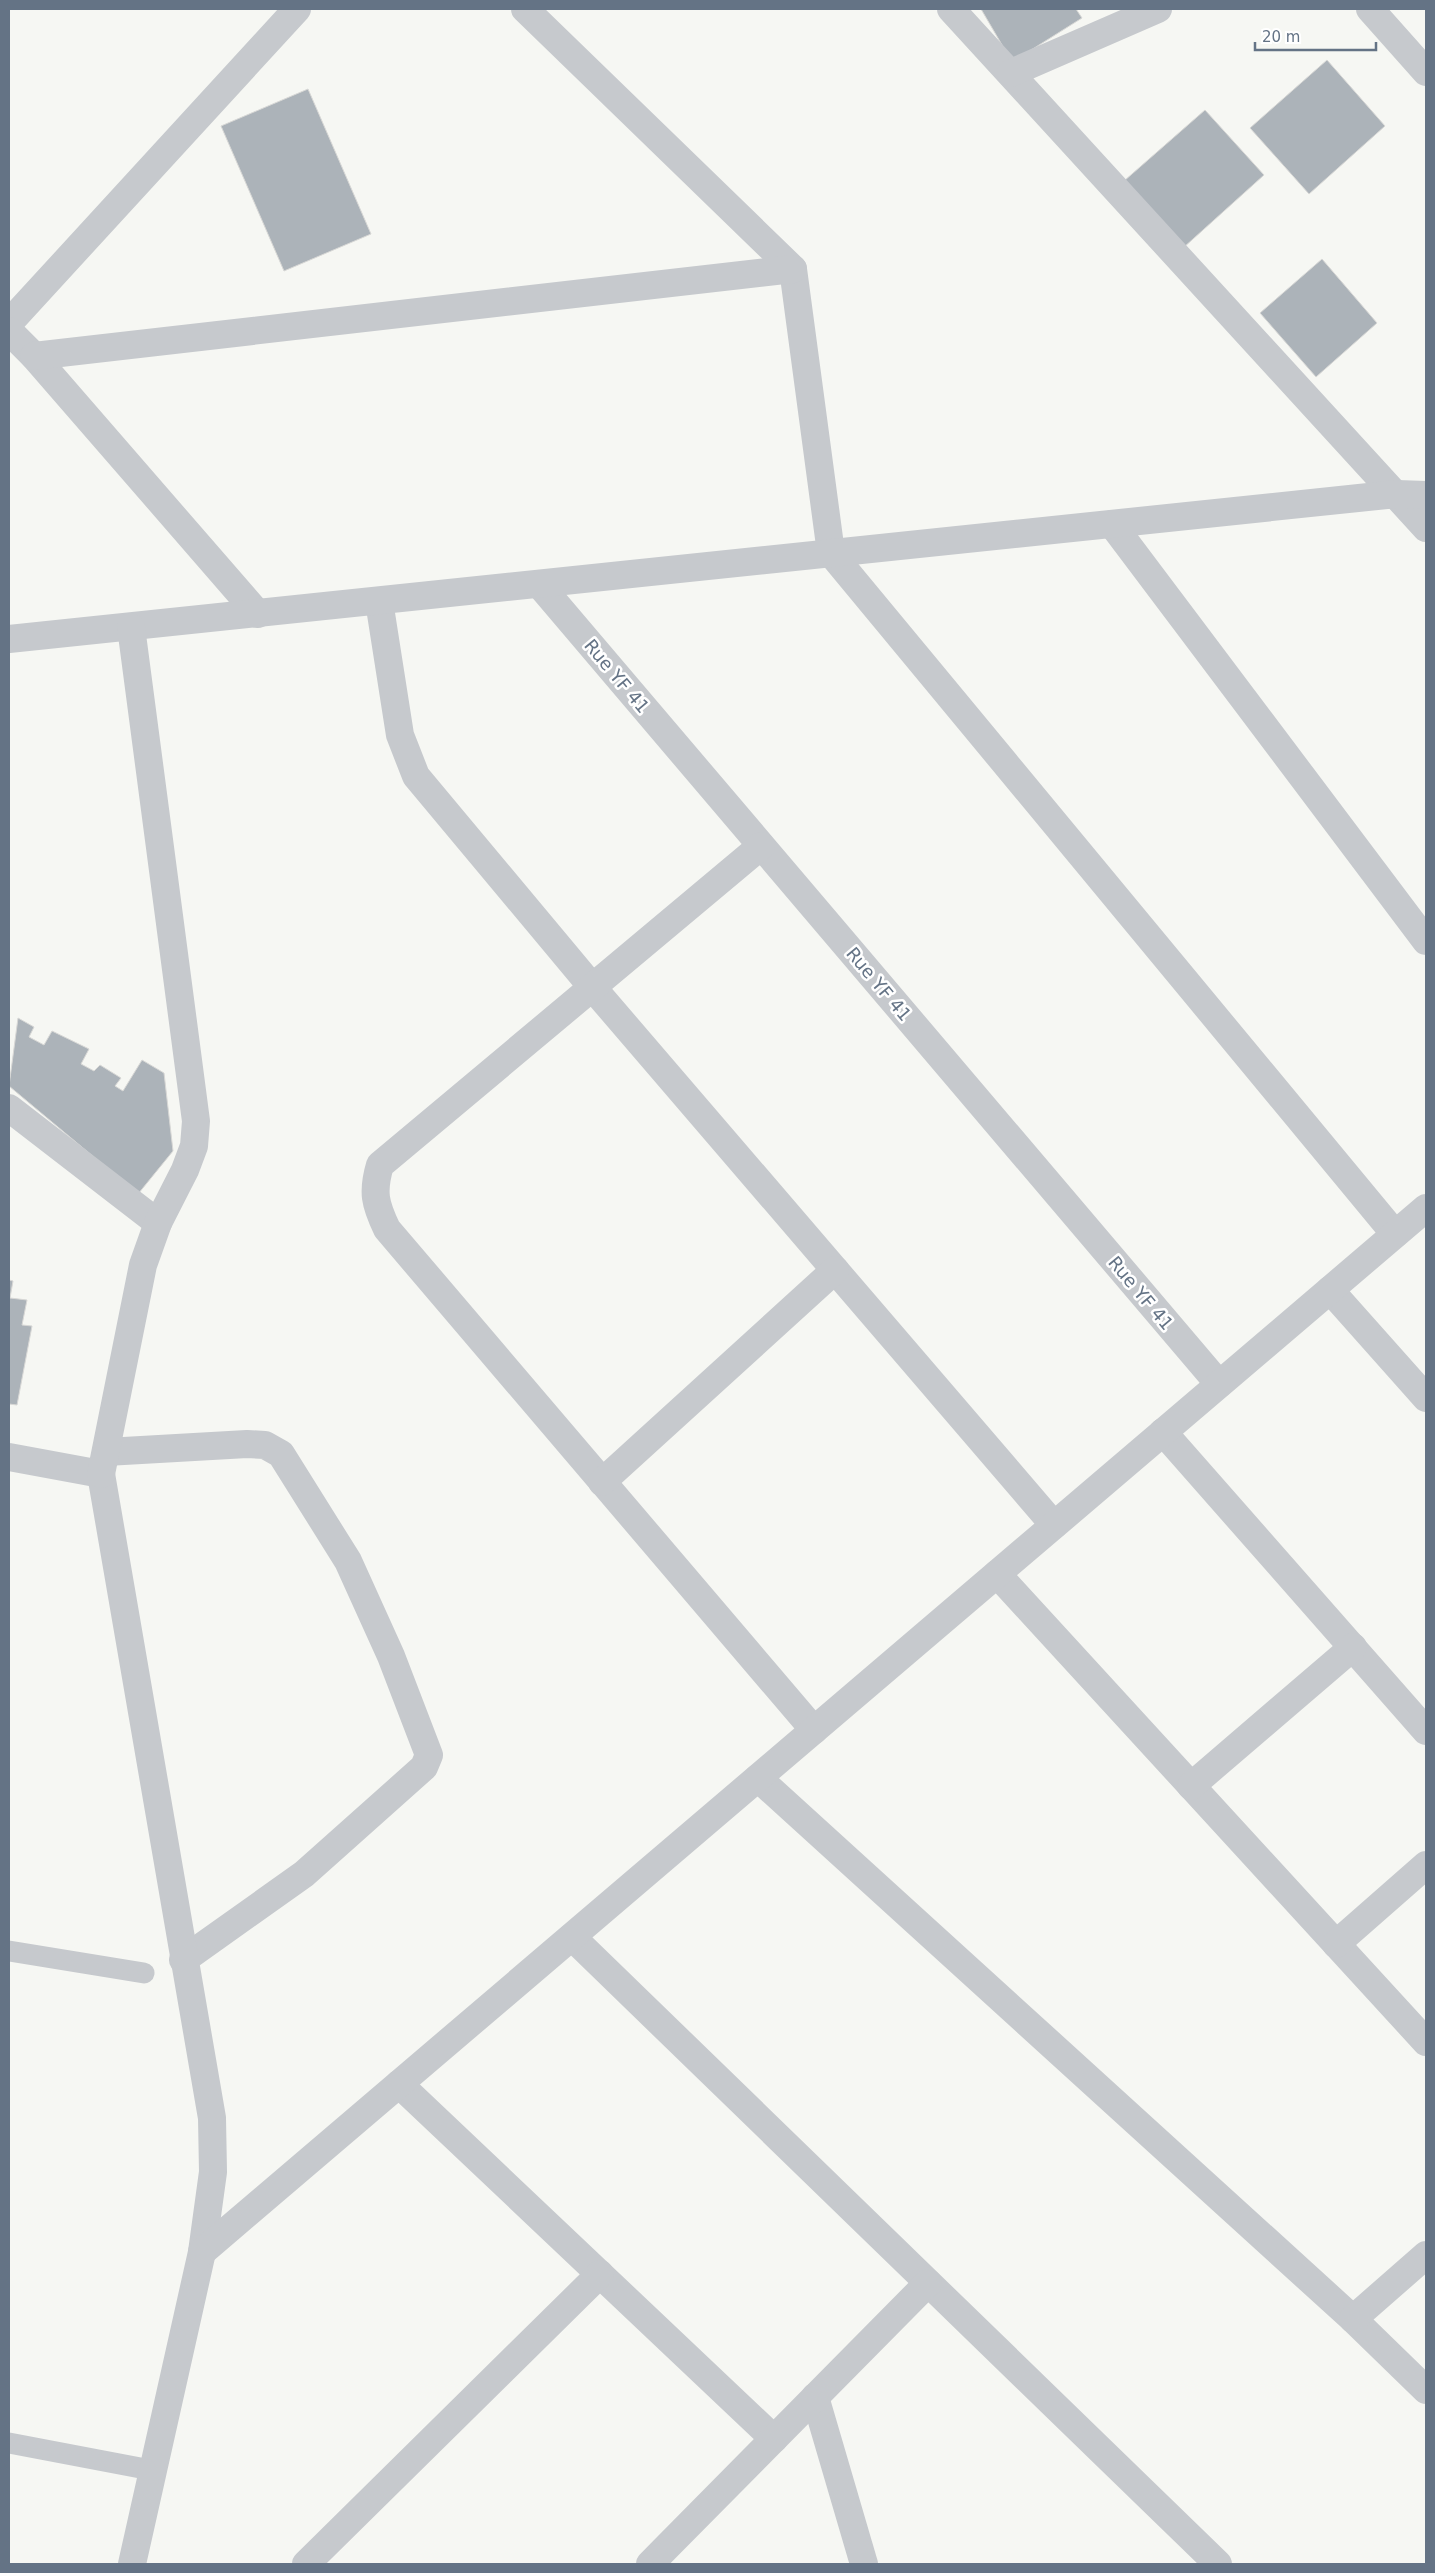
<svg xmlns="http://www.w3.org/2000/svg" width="1435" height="2573" font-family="'DejaVu Sans',sans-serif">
<rect width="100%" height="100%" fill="#f6f7f3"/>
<g fill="#acb3b9" stroke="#d8d8d6">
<polygon points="981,9 1076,9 1082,18 1012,62"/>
<polygon points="1327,60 1385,126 1309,194 1250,128"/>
<polygon points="308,89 371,234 284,271 221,126"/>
<polygon points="1205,110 1264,175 1183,248 1124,181"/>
<polygon points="1322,259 1377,323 1316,377 1260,313"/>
<polygon points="18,1018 34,1027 29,1037 44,1045 52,1031 89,1049 81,1064 94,1071 100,1065 121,1078 115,1086 123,1091 142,1060 164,1073 173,1151 138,1194 9,1086"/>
<polygon points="9,1280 13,1281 10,1298 27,1300 22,1325 32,1326 17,1405 9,1404"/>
</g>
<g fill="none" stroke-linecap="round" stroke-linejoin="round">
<g stroke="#c6c9cd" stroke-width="21">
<polyline points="9,1951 144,1973"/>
<polyline points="9,2443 151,2470"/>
</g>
<g stroke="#c6c9cd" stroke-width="28">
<polyline points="525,9 793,269 831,553 1395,1234"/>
<polyline points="951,9 1426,528"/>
<polyline points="1370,9 1426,72"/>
<polyline points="1011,73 1158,9"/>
<polyline points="9,323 297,9"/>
<polyline points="9,331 34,356 258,614"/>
<polyline points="34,356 793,269"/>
<polyline points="1112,524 1426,941"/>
<polyline points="539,584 1219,1384"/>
<polyline points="379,601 400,735 416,776 593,988 1054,1525"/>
<polyline points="9,639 1397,494 1426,495"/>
<path d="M761,846l-381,319c-8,27 -5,39 7,64l427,501"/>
<polyline points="9,1108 158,1223"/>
<polyline points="1330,1290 1426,1398"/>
<polyline points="1163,1432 1426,1731"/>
<polyline points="106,1452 247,1444 265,1445 281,1454 348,1561 391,1656 429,1755 424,1767 304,1874 183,1960"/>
<polyline points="9,1457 101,1474 212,2118 213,2172 202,2252 132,2564"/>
<polyline points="101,1474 143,1265 158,1223 185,1170 194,1146 196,1121 131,627"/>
<polyline points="602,1482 835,1270"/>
<polyline points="997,1574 1426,2042"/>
<polyline points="758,1778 1353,2319 1426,2390"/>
<polyline points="1191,1786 1353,1647"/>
<polyline points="572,1937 1218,2564"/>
<polyline points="1336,1944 1426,1865"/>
<polyline points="399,2084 774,2439"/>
<polyline points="202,2252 1426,1208"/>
<polyline points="1353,2319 1426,2255"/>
<polyline points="815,2397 864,2564"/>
<polyline points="306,2564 600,2274"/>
<polyline points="650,2564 928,2283"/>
</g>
</g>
<g text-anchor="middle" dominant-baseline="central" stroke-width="5" stroke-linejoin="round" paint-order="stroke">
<g font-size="18" fill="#647385" stroke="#fff">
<text transform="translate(617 676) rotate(50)">Rue YF 41</text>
<text transform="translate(879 984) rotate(50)">Rue YF 41</text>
<text transform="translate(1141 1293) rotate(50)">Rue YF 41</text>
</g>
</g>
<rect width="1435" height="2573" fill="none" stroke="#647385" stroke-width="20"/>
<path d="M1255 42v8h121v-8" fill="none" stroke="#647385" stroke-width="2.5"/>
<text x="1262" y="42" font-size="15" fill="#647385" stroke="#ffffff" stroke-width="4" paint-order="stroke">20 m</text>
</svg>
